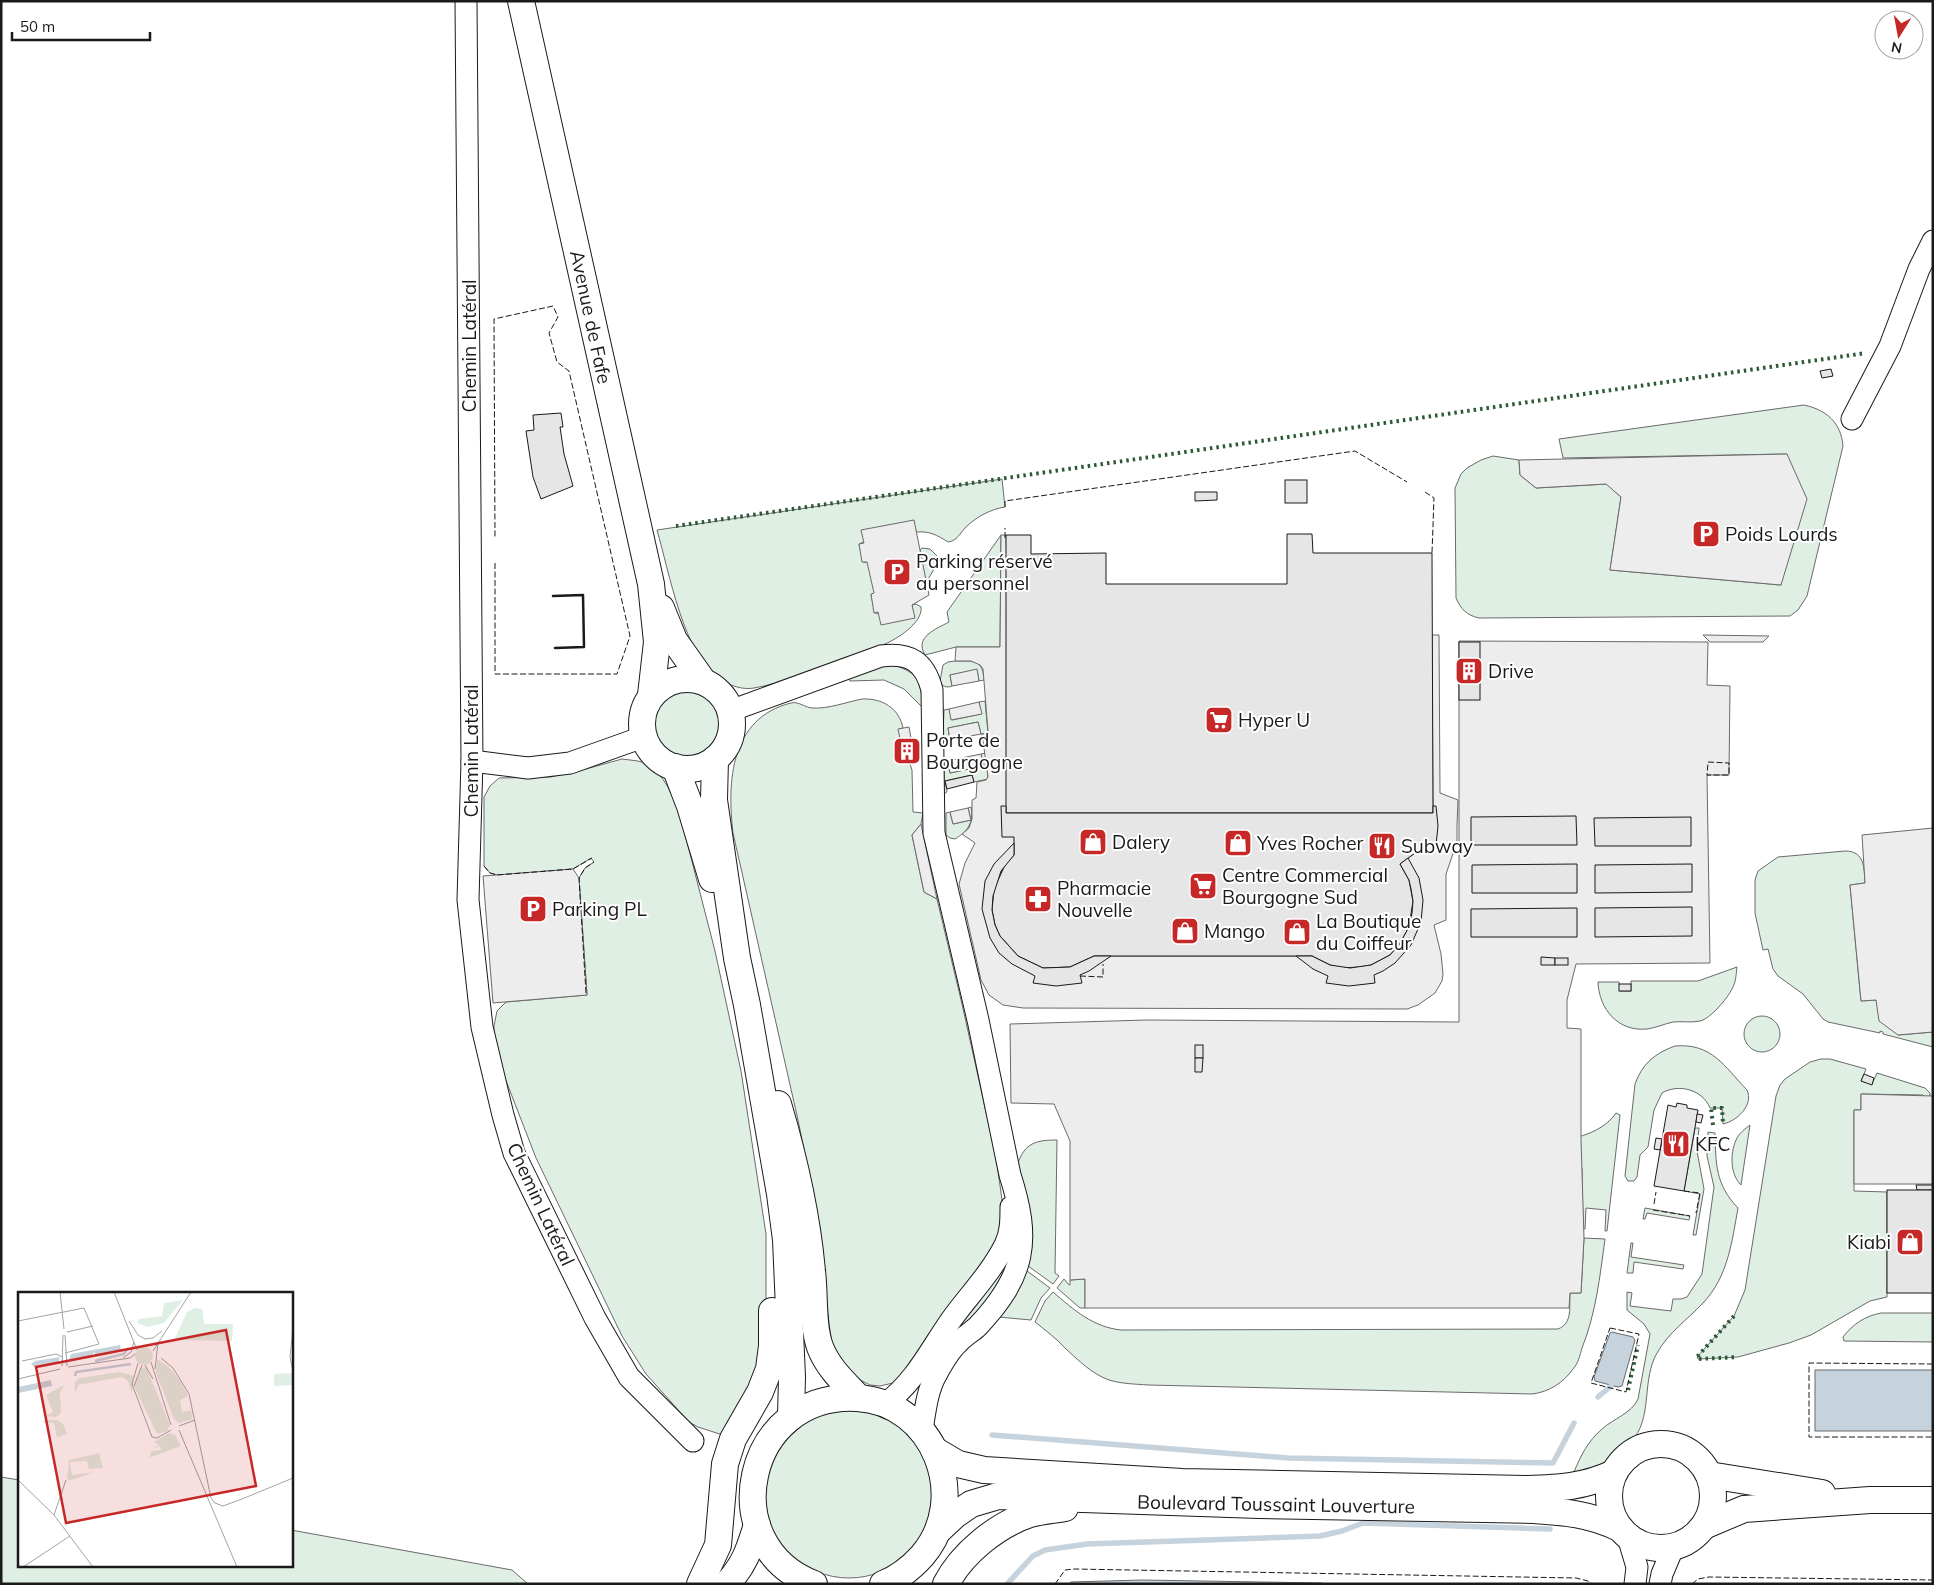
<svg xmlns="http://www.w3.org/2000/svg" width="1934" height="1585" font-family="Mulish,sans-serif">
<rect width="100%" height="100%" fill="#fff"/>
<g fill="#e0efe3" stroke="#6a6a6a">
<path d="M1804,405c23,5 37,18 39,41l-36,150 -9,14 -8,6 -311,2c-13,-3 -18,-9 -23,-20l-1,-110 6,-14 6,-6 14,-8 12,-4 26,4 1,15 16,13 71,-4 14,13 -11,73 171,15 6,-131 -224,4 -4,-19z"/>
<path d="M1002,479l3,28c-14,2 -29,10 -39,20 -6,6 -9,14 -18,15 -11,-7 -18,-11 -32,-10l-3,-12 -54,24 4,18 59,2 -2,-14 2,-2 8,1 10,10 -13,22 -56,14 4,18 39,5 -2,-13 4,-1 5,3c2,13 -17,27 -28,33 -14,8 -33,13 -49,18 -29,11 -60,25 -90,30 -11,2 -23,-2 -33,-8 -37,-22 -52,-109 -64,-150z"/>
<path d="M1001,535l-1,112h-44l-31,8c-11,-18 11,-26 24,-33l-2,-10z"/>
<path d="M955,661c18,0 28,-2 29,19l-5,1 -2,-11 -27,5 2,11c-5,2 -10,1 -12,-5l3,-16 5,-3z"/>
<path d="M889,664c28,7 33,16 33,43l-18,-18 -20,-9 -34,1 -2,-4z"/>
<circle cx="686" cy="723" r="33"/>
<path d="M862,699c20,-1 37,9 41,29l-4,1 6,33 4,-1 3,9 1,42 10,1 -2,11 -9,11 12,57 13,7 25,105 34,153 8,57 -3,23 -87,129 -21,17 -13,3 -10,-1 -18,-9 -6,-6 -16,-32 -10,-110 -22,-108 -65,-287c-6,-51 -3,-115 58,-130 8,-2 14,5 22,5 15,1 34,-6 49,-9z"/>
<polygon points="985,701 988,733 981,734 978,722 948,728 950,740 945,740 943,735 944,710 949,709 952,720 981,714 979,702"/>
<polygon points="986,753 988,779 974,782 972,775 945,781 947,792 944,794 944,762 947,761 950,773 984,765 981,754"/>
<path d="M622,759c5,1 11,1 16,2 23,5 35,34 42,54l35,136 26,120 25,163v67l-6,68 -34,67 -28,-9 -9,-5 -43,-48 -24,-38 -86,-178 -33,-85 -9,-38v-9l3,-15 9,-9 81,-7 -8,-117 6,-10 9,-6 -3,-4 -18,11 -76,6 -7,-2 -6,-7v-69l6,-11 9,-8 51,-1 25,-5z"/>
<path d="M971,807c3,15 -3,24 -16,32l-5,-1 -4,-3v-22l4,-1 3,12 18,-4 -3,-12z"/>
<path d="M1845,851c20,0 19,17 20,32l-15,2 11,116 15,-1 22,35 35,-3v15l-50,-13v-2l-3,-1v2l-52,-11 -5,-3 -20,-25 -25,-18 -5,-7 -5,-20 -5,1 -8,-37v-33l3,-9 20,-14z"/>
<path d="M1737,967c-1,8 -1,15 -5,22 -5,10 -22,30 -32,32 -9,2 -18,0 -27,1 -9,2 -18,6 -26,7 -29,3 -48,-20 -49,-47h21l1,9h11v-10h67z"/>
<circle cx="1762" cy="1034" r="18"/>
<path d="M1675,1046c37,-3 49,20 72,44 7,15 -10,31 -24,34l-1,-16h-12c-7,-18 -31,-25 -48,-15l-8,17 -6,37 -8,8 -3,22 -3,4h-6l-3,-5 10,-92c7,-20 20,-31 40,-38z"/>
<polygon points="1821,1059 1830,1059 1866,1069 1861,1081 1872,1084 1877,1073 1925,1088 1930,1093 1930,1104 1923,1095 1861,1094 1861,1110 1854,1110 1854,1191 1887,1192 1887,1297 1870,1301 1811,1335 1789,1343 1738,1357 1698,1359 1697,1357 1734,1316 1745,1290 1776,1096 1780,1085 1785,1079 1810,1062"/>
<path d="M1616,1113l4,2 -13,116h-2l1,-21 -20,-2 -1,21h-2l-1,-60 -12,-30c18,-4 36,-11 46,-26z"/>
<path d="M1750,1125l-9,60c-11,-11 -11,-31 -5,-45 3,-7 9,-11 14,-15z"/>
<polygon points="1695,1128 1699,1128 1697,1151 1704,1189 1696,1235 1693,1235 1700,1194 1684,1191"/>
<path d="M1708,1132l7,1c1,31 0,51 23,75 -6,33 -10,69 -35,95 -16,17 -34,29 -46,50 -15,26 -5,60 -22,84 -4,6 -11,11 -17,16 -15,13 -24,17 -44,19 7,-17 14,-31 28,-43 11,-10 30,-16 36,-30l12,-65 -6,-10 -17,-14v-18l5,1 -2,13 41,5 2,-12h8l6,-2 15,-23 12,-87 -7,-31z"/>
<path d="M1057,1140l-2,133 4,3 -6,8 -29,-21 -6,-100c7,-20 18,-23 39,-23z"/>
<polygon points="1645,1208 1690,1216 1689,1220 1647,1213 1645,1219 1643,1219"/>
<path d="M1584,1238l21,1c-5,37 -9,74 -23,109 -2,7 -4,16 -9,21 -10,14 -24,23 -41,25l-384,-9c-12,-1 -26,-1 -39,-5 -17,-6 -31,-20 -44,-32 -9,-10 -20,-18 -30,-26l10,-21 8,-9c21,18 40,35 68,38l437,-1c15,-6 11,-22 12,-36h11z"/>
<polygon points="1631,1243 1633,1243 1631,1257 1684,1265 1683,1269 1634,1262 1633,1273 1627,1273"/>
<polygon points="1005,1256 1015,1262 1003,1287 965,1324 952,1331"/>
<polygon points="1023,1268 1050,1288 1041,1298 1031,1320 998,1317"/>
<polygon points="1064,1279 1068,1284 1070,1285 1070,1280 1085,1279 1085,1308 1080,1308 1057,1288"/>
<path d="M1881,1313h52v29l-89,-1 -1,-4c10,-13 22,-21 38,-24z"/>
<circle cx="849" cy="1493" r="85"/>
<polygon points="1,1477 19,1480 19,1566 291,1566 291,1530 512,1570 528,1584 1,1584"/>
</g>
<g fill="#ededed" stroke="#6a6a6a">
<polygon points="1787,454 1807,499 1781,585 1610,570 1621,497 1606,484 1536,488 1520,475 1519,460"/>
<polygon points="914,520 929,595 912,605 915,618 881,625 878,612 874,613 871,594 874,593 867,562 862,562 859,544 864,543 861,530"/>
<polygon points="1001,535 1006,535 1015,812 1014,855 1005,865 998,877 993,896 992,910 1111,956 1312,956 1323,962 1350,968 1360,967 1409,927 1413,901 1409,880 1400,864 1422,848 1433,812 1432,635 1439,635 1440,793 1458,800 1457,826 1457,842 1446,874 1446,920 1434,925 1441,954 1443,974 1442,981 1435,993 1418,1005 1407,1009 1023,1008 1003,1005 989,995 981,980 959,884 965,863 975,843 962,834 969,828 972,819 972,800 976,798 977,782 986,780 988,777 982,734 988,733 988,731 983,669 980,665 971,661 955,661 956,647 1000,647"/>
<polygon points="1703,635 1769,636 1763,642 1710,642"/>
<polygon points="1459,641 1708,642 1707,685 1730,686 1729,775 1707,775 1710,963 1576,964 1567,1000 1567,1028 1581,1029 1581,1139 1584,1238 1581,1293 1570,1293 1569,1308 1085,1308 1085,1279 1070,1280 1070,1141 1054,1104 1011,1103 1010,1024 1147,1020 1459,1022"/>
<polygon points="977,669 979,681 952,686 950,675"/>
<polygon points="979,702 982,714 951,720 949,709"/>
<polygon points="978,722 981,734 950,740 948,728"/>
<polygon points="909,727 915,760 905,762 898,729"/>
<polygon points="981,754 984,766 950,773 947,761"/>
<polygon points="968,808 971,820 953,824 950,812"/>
<polygon points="921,824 937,899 924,892 912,835"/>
<polygon points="1933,828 1933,1032 1898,1035 1879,1021 1876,1000 1861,1001 1850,885 1865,883 1862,835"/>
<polygon points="573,869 579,878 587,995 493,1003 483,876"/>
<polygon points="1861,1094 1933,1096 1933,1184 1854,1184 1854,1110 1861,1110"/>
</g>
<g fill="#c6d2dc" stroke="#6a6a6a">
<polygon points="1612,1332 1633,1337 1635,1340 1622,1386 1618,1387 1595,1381 1594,1377 1610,1333"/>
<rect x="1815" y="1370" width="118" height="61"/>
<polygon points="1142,1580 1321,1583 1325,1584 1069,1584 1071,1582"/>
</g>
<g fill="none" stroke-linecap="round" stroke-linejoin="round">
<g stroke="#c6d2dc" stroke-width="5.5">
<polyline points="1598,1397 1611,1386"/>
<polyline points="992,1435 1288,1458 1553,1463 1574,1423"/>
<polyline points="1007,1584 1033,1556 1045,1550 1087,1544 1320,1536 1342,1531 1363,1523 1550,1529"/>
</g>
</g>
<g fill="#e6e6e6" stroke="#1a1a1a">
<polygon points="1831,369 1833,376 1822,378 1820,371"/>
<polygon points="561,413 563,427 560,427 564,454 573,486 541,499 533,477 526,431 534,430 533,415"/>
<rect x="1285" y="480" width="22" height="23"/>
<polygon points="1195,492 1217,492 1217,500 1195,501"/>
<polygon points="1287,534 1312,534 1313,553 1432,553 1433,813 1006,813 1006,535 1031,535 1031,554 1106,553 1106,584 1287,584"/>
<rect x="1459" y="642" width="21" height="58"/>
<polygon points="908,745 910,756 905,757 903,746"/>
<polygon points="972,775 974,782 947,789 945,781"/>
<polygon points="1001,806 1006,806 1006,813 1433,813 1433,806 1436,806 1438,826 1436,845 1422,845 1422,848 1400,864 1409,880 1413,901 1409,927 1399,945 1390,955 1371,965 1360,967 1342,968 1330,965 1312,956 1094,956 1070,967 1043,968 1018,956 1000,936 995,925 992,910 994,889 1005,865 1014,855 1014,837 1002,837"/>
<polygon points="1576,816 1577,845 1471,845 1471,817"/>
<polygon points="1691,817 1691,846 1595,846 1594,818"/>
<polygon points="1014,843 1014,855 1001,871 993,896 992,910 995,925 1000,936 1018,956 1043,968 1070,967 1094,956 1111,956 1089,971 1080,975 1082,983 1056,986 1033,983 1035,976 1012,964 999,953 990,938 982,909 985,881 994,864"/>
<polygon points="1408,858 1419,878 1423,900 1421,922 1411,945 1395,963 1383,971 1374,975 1375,983 1349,986 1326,983 1328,976 1313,969 1296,956 1312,956 1330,965 1350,968 1371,965 1390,955 1399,945 1409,927 1412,913 1413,901 1411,889 1409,880 1400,864"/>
<polygon points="1577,864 1577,893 1472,893 1472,865"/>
<polygon points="1692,864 1692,892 1595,893 1595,865"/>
<polygon points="1692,907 1692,936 1595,937 1595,908"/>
<polygon points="1577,908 1577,937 1471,937 1471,909"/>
<polygon points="1541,957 1555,958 1555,965 1541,965"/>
<rect x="1555" y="958" width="13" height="7"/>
<rect x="1619" y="984" width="12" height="7"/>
<rect x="1195" y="1045" width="8" height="13"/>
<polygon points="1195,1058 1203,1058 1202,1072 1195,1072"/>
<polygon points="1864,1074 1874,1078 1872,1085 1861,1081"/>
<polygon points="1677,1103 1687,1105 1687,1108 1698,1110 1684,1191 1654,1186 1668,1105 1676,1107"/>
<polygon points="1697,1114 1703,1115 1701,1123 1696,1122"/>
<polygon points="1656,1138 1662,1139 1660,1150 1654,1149"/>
<polygon points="1916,1185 1933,1185 1933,1190 1917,1190"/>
<rect x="1887" y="1190" width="46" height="103"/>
</g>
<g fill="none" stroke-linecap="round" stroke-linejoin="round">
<defs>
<g id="minor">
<polyline points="466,1 472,761 468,900 482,1027 503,1115 514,1153 595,1318 629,1377 693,1441"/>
<polyline points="1852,419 1890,346 1919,269 1933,241"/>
<path d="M730,711l151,-55c29,-4 44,6 51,34l2,143 44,187 32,155c21,65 16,100 -32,151 -6,6 -14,10 -20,17 -9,8 -16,21 -22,32 -9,16 -11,37 -14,55"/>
<polyline points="472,761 528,768 570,763 643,737"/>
<path d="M885,1404c30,-22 45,-54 66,-84 18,-25 40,-47 54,-75 6,-12 6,-25 6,-38"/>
<polyline points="1628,1537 1637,1567 1635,1584"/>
<polyline points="1660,1584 1662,1574 1673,1548"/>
</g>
<g id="major">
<polyline points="521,1 651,584 657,642 651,695"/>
<polyline points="661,608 674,640 703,681"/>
<circle cx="687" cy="724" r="45"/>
<polyline points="715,759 714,800 737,958 747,1005 780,1194 786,1240 792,1377 791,1416"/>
<polyline points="675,767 690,806 712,879"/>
<path d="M778,1104c16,54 29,111 34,167 3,24 0,53 8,76 8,21 24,35 39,51"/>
<circle cx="1661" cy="1496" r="52"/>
<path d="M936,1451l22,13 26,6 198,12 345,7c32,-1 57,-2 87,-16"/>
<polyline points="1709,1475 1822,1493"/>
<polyline points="1706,1525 1744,1509 1870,1500 1933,1500"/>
<path d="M940,1529l15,-14 16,-11 27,-8 261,9 274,5c32,2 57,4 86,18"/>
<polyline points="700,1584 718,1545 725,1464 733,1439 760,1392 769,1369 772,1346 772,1311"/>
<path d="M727,1584c18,-20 22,-34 30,-59"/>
<path d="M814,1584c-102,-39 -69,-192 43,-186 77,4 115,100 65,158 -11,12 -23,22 -39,28"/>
<path d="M946,1584c16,-31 51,-59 84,-70 11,-3 24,-4 35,-6"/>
</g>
</defs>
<use href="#minor" stroke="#1a1a1a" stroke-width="23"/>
<use href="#major" stroke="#1a1a1a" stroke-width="28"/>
<use href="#minor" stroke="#fff" stroke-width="21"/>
<use href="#major" stroke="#fff" stroke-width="26"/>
<g stroke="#2b5a34" stroke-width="4" stroke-dasharray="2.5 4" stroke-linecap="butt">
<polyline points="676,526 1866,353"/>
<polyline points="1713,1125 1711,1108 1722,1108 1723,1124"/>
<polyline points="1734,1316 1697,1357 1698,1359 1738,1357"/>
<polyline points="1628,1390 1638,1345"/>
</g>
<g stroke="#1a1a1a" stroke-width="1" stroke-dasharray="6 2.5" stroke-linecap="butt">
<polyline points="1425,492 1434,498 1432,553"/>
<polyline points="1005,507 1005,501 1355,451 1407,482"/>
<polyline points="1005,538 1005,528"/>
<polyline points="495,563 495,674 617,674 630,636 569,371 557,362 549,333 558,317 553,306 494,319 495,538"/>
<polygon points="1708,762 1729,763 1729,775 1707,775"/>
<polyline points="484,866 490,873 497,875 573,869 592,858"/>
<polyline points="1080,976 1103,977 1103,964"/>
<polyline points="586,993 579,878 585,868 594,862"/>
<polyline points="1684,1191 1700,1193 1696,1213"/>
<polyline points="1654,1204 1656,1192"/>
<polyline points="1653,1210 1690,1216"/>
<polygon points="1610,1328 1639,1334 1626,1392 1591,1383"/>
<polyline points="1933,1364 1809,1363 1809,1437 1933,1437"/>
<polyline points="1055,1584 1065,1570 1074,1569 1576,1578 1588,1581 1592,1584"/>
<polyline points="1692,1584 1698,1579 1709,1577 1933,1580"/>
</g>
<polyline stroke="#1a1a1a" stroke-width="2.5" points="553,596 583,595 584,647 555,648"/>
</g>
<defs>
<symbol id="parking-square" viewBox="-11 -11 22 22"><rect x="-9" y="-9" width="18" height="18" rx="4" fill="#c62828" stroke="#fff"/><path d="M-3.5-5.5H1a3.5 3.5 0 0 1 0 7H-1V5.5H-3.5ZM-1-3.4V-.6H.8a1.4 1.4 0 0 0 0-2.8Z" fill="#fff"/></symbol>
<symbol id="building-square" viewBox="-11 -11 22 22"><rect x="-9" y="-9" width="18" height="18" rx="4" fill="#c62828" stroke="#fff"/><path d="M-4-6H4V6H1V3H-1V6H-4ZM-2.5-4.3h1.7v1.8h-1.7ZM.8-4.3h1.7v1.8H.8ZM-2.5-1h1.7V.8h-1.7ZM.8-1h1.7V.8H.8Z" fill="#fff"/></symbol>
<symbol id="supermarket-square" viewBox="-11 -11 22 22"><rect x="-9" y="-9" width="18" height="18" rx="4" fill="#c62828" stroke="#fff"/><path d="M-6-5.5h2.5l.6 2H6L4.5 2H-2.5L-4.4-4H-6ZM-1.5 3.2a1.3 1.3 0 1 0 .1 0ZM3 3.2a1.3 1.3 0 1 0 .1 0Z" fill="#fff"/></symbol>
<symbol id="shop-square" viewBox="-11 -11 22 22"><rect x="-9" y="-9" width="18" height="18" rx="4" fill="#c62828" stroke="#fff"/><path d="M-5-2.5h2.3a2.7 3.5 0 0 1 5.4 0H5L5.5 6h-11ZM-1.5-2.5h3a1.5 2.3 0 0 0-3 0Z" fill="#fff"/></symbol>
<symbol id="restaurant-square" viewBox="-11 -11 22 22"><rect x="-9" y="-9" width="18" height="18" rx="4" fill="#c62828" stroke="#fff"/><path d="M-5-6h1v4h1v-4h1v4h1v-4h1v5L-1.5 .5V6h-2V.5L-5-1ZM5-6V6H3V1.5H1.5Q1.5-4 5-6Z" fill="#fff"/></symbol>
<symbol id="pharmacy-square" viewBox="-11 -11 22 22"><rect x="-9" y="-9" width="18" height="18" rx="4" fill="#c62828" stroke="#fff"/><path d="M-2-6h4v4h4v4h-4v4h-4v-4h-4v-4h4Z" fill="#fff"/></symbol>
</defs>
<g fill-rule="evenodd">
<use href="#parking-square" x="1690" y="518" width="32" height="32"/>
<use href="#parking-square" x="881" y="556" width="32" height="32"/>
<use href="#building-square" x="1453" y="655" width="32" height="32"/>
<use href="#supermarket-square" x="1203" y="704" width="32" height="32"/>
<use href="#building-square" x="891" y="735" width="32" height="32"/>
<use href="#shop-square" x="1077" y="826" width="32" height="32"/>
<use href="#shop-square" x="1222" y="827" width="32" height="32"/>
<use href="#restaurant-square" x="1366" y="830" width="32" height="32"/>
<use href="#supermarket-square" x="1187" y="870" width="32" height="32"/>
<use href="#pharmacy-square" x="1022" y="883" width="32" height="32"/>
<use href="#parking-square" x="517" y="893" width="32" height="32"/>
<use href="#shop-square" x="1169" y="915" width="32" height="32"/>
<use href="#shop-square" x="1281" y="916" width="32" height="32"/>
<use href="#restaurant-square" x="1660" y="1128" width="32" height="32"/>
<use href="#shop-square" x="1894" y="1226" width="32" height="32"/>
</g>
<g text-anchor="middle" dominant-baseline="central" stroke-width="4" stroke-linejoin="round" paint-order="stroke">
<g font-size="19" fill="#1a1a1a" stroke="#fff">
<text transform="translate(591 317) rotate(78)">Avenue de Fafe</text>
<text transform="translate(469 346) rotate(-90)">Chemin Latéral</text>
<text transform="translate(471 751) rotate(-90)">Chemin Latéral</text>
<text transform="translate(541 1204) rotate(65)">Chemin Latéral</text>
<text transform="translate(1276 1504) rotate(1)">Boulevard Toussaint Louverture</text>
</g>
<g font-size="19" fill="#1a1a1a" stroke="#fff" text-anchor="start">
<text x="1725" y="534">Poids Lourds</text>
<text x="916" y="561">Parking réservé<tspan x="916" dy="22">au personnel</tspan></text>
<text x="1488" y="671">Drive</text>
<text x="1238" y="720">Hyper U</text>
<text x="926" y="740">Porte de<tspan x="926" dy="22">Bourgogne</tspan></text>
<text x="1112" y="842">Dalery</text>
<text x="1257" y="843">Yves Rocher</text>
<text x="1401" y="846">Subway</text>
<text x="1222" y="875">Centre Commercial<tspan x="1222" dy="22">Bourgogne Sud</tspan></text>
<text x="1057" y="888">Pharmacie<tspan x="1057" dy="22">Nouvelle</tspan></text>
<text x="552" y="909">Parking PL</text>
<text x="1316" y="921">La Boutique<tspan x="1316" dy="22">du Coiffeur</tspan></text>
<text x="1204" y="931">Mango</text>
<text x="1695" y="1144">KFC</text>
<text x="1891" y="1242" text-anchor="end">Kiabi</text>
</g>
</g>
<g transform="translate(18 1292)">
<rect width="275" height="275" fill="#fff"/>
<path d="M165,8l-19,23 -16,4 -11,-4 2,-4 23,-3 2,-13zM177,16l7,1 2,15h29l-1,17 -58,-1 13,-28zM117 64a9 9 0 1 1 18 0a9 9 0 1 1-18 0ZM139,67l12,8 12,15 7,14 -8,4 2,12 9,-2 1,9 -13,4 -5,-4 -18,-46zM128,75l24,58 -3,6 -10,3 -23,-48 7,-18zM102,80l14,4 -2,18 -4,-13 -6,-4 -44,8 -3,10v-13l4,-4zM274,81l1,12 -19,1v-12zM46,93l-4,8 1,20 -5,4 -10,-1 7,-4 -7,-17zM28,128h11l6,4 4,10 -10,3 -3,-14 -13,-1zM151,141l6,2 6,11 -32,12 3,-7 9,-1 -1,-4 -7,3 6,-4 -5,-3zM81,161l4,15 -14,1 -2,-8 -17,1 2,13 23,-3 -24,8 -4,-1 2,-19z" fill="#e0efe3"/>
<path d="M102,53l1,6 -25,5 -2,-4 -3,5 -22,3 2,-6zM42,65l-2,6 -23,4 -4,-3 4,-3zM33,88l1,6 -34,7v-6z" fill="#c6d2dc"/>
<path fill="none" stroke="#c6d2dc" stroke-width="2.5" d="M77,69l29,-7 4,-6M57,84l1,-4 55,-8"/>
<path fill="none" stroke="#a3a3a3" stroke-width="1" d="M42,0l4,37M96,0l23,58M0,29l66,-13 15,36 -34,9M111,29l9,14 7,4 8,-1 9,-7M275,36l-3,29 3,14M49,40l26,-6M47,43l2,31M135,59l38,-59M105,66l8,-6 3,-10M143,66l12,10 16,26 22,104 4,5 8,3 19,-7 51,-21M4,69l34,-7 7,3M133,70l20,63M120,71l-6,21 20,53 5,1 14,-8M127,73l8,14M44,74l1,-31M50,75l62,-9 5,-4M137,77l3,-27M0,87l42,-10M116,94l8,-21M161,134l16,-6M161,138l58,137M0,188l36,35 39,52M36,223l12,-35M5,275l47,-31"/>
<path fill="#c62828" fill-opacity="0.15" stroke="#c62828" stroke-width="2.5" d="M208,38l30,156 -190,37 -30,-156z"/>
<rect width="275" height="275" fill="none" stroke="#1a1a1a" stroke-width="2.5"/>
</g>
<rect width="1934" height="1585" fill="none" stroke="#1a1a1a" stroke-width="5"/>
<g transform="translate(1899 35) rotate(191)"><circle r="24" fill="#ffffff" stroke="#a3a3a3"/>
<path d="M0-4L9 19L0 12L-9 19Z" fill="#c62828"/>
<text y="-8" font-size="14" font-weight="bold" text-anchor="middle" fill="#1a1a1a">N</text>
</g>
<path d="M12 32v8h138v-8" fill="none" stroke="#1a1a1a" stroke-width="2.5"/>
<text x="20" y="32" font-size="15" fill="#1a1a1a" stroke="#ffffff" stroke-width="4" paint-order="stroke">50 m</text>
</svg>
